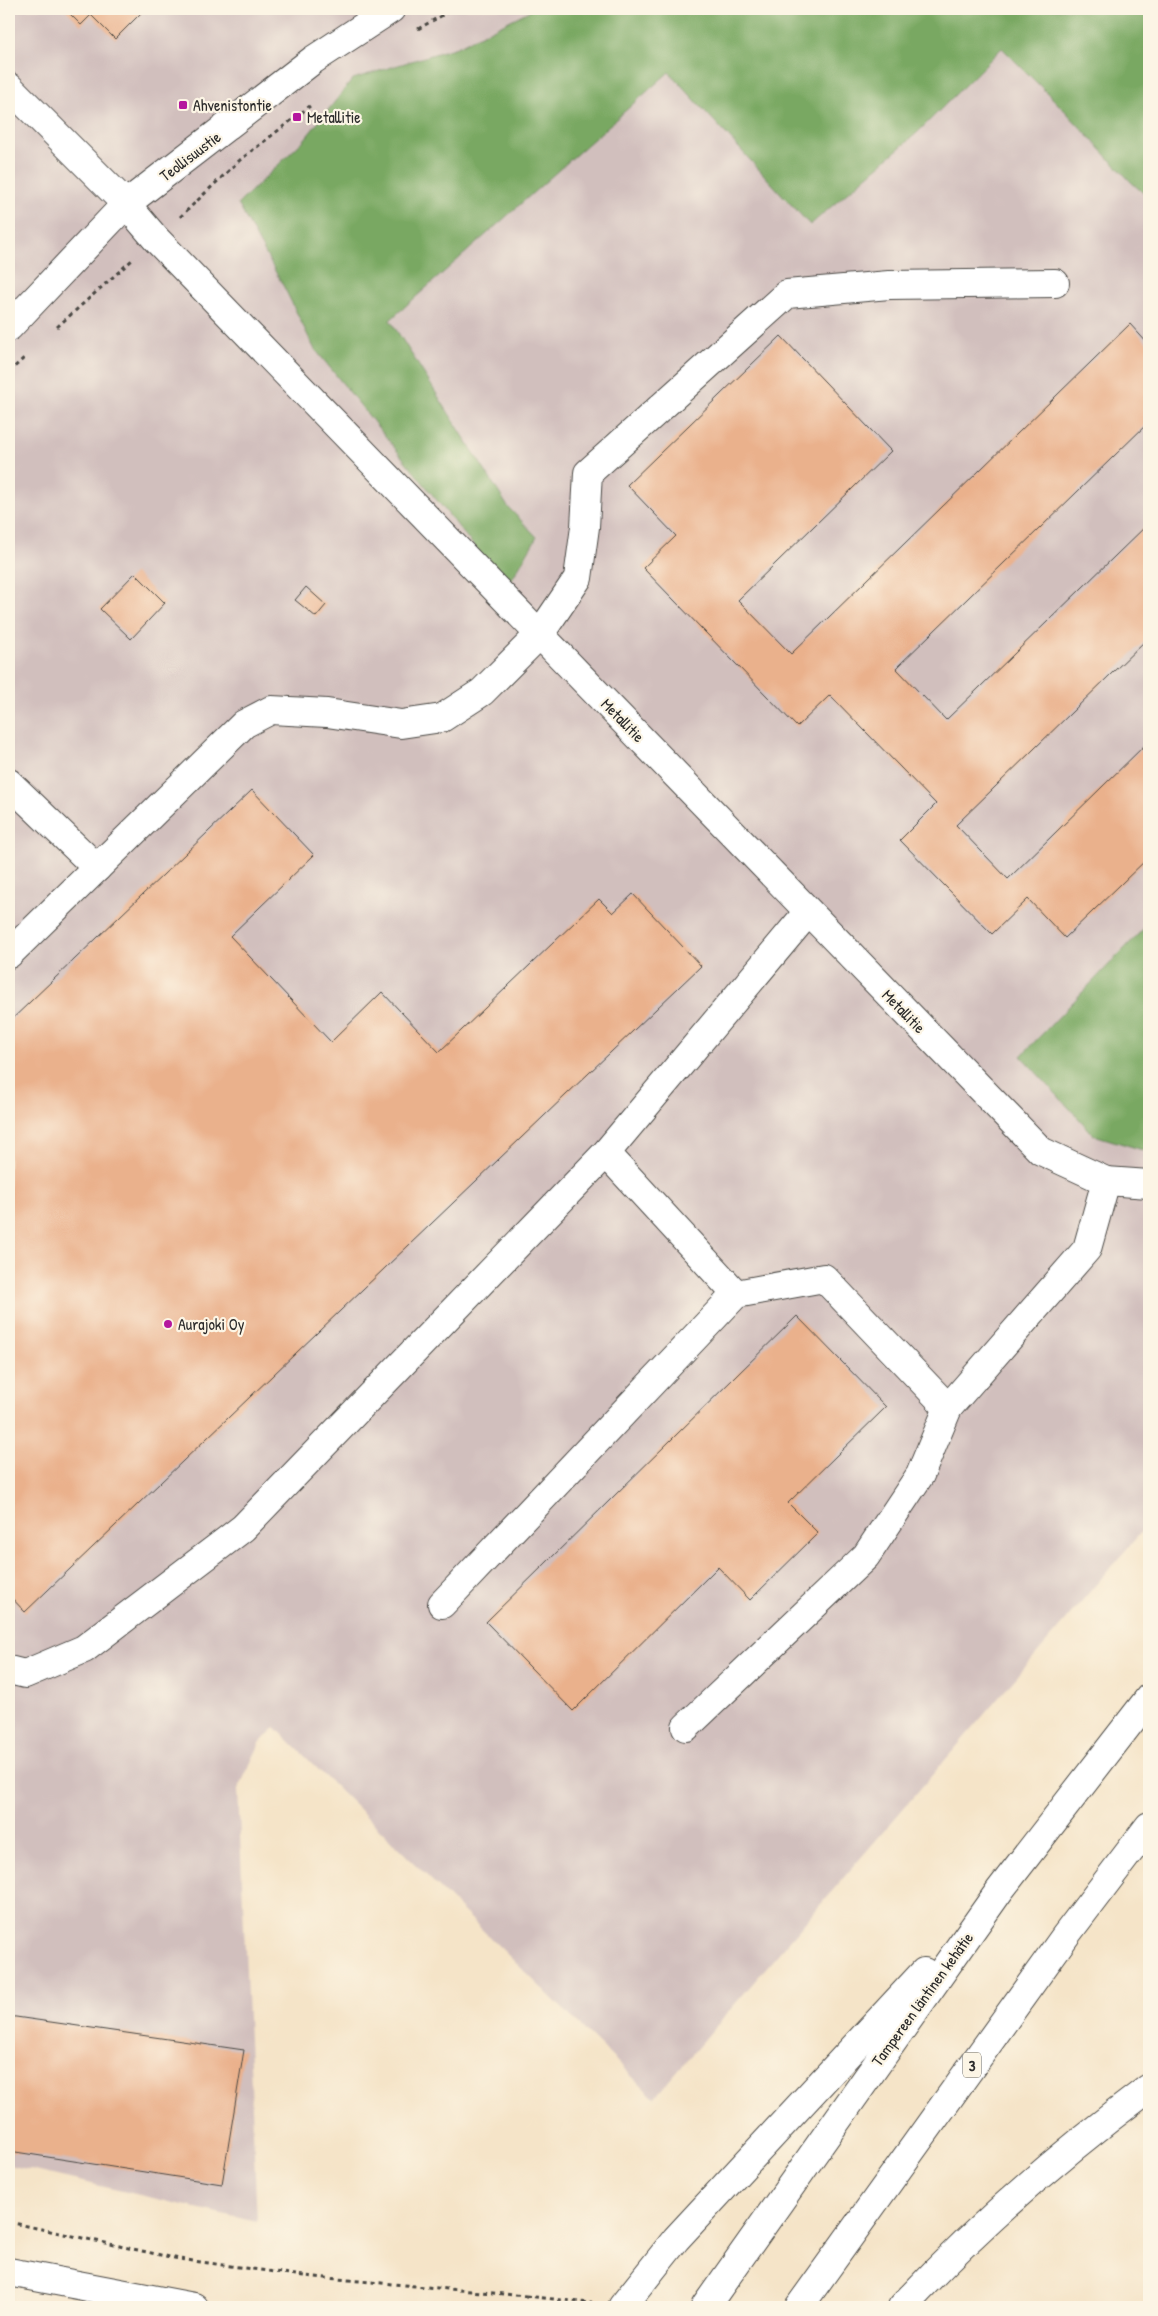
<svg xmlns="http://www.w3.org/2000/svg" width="1158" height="2316" font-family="'Patrick Hand',sans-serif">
<rect width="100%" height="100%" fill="#fcf5e5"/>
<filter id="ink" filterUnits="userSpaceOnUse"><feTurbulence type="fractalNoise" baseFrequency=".02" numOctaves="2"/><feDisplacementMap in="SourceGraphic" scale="10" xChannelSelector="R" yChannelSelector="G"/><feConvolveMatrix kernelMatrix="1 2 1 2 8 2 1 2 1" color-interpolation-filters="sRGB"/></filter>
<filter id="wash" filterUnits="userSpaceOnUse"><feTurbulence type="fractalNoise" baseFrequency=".0096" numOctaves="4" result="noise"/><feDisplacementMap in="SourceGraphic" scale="20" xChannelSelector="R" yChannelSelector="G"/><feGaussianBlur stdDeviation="1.12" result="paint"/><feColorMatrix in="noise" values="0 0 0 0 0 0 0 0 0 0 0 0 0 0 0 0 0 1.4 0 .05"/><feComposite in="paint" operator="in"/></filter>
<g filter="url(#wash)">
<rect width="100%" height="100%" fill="#f5e4c8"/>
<polygon fill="#d1bfbd" points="9,9 1149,9 1149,1523 654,2098 275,1727 260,1743 238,1790 257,2222 9,2165"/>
<g fill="#79a862" stroke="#526a46">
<polygon points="533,9 1149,9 1149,198 1131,182 1066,112 1002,48 918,132 810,225 669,72 390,320 508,507 537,537 507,587 314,348 285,289 238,204 304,140 353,79 457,47"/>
<polygon points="1149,923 1149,1152 1094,1135 1021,1056"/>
</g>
<g id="blocks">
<g fill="#eab18c">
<polygon points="65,9 145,9 115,39 91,15 81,25"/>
<polygon points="1130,324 1149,345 1149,422 896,668 946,720 1149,523 1149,637 956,825 1008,879 1149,741 1149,857 1065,938 1028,899 992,934 900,840 936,804 830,695 797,727 643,568 676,536 627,485 781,336 891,451 738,600 791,654"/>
<polygon points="135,573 165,603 131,639 100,609"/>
<polygon points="306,587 326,605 316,617 295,600"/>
<polygon points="252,790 314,855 230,936 331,1042 382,992 439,1052 599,899 613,913 633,894 701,966 25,1612 9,1595 9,1022"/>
<polygon points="797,1316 886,1407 788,1503 818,1533 750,1600 718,1567 573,1711 486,1622"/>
<polygon points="9,2016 244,2050 222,2184 9,2151"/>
</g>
</g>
</g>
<g filter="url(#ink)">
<use href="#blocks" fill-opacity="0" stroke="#494743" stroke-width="1"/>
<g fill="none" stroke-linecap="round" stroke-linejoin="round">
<defs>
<g id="minor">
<polyline points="9,87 126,204 156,239 1041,1151 1106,1181 1149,1184"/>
<polyline points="9,783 97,868"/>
<polyline points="9,954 244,724 271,710 327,713 401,724 442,718 482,692 540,634 578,578 585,527 588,473 787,294 889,285 1055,283"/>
<polyline points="606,1153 736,1294"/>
<polyline points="442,1604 736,1294 824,1278 948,1408"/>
<polyline points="9,1670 25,1674 84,1649 243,1528 606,1153 808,912"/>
<polyline points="686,1727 866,1556 920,1475 948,1408 1087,1249 1106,1181"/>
</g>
<g id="major">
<polyline points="9,327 126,204 313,60 391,9"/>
<polyline points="9,2272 194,2307"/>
</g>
<g id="highway">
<polyline points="622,2307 676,2239 924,1972"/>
<polyline points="705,2307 1000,1890 1149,1698"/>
<polyline points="799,2307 1066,1935 1149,1826"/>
<path d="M902,2307c74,-80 160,-154 247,-219"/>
</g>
</defs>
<use href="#minor" stroke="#494743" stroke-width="30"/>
<use href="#major" stroke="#494743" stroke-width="30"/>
<use href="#highway" stroke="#494743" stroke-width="30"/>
<g stroke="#494743" stroke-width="3" stroke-dasharray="4 4" stroke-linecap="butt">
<polyline points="418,29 453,9"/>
<polyline points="180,217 240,160 310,106"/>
<polyline points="57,327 132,260"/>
<polyline points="9,372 25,357"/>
<polyline points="9,2222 179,2259 304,2276 526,2296"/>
</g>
<use href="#minor" stroke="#fff" stroke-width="28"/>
<use href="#major" stroke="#fff" stroke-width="28"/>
<use href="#highway" stroke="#fff" stroke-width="28"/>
<polyline stroke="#494743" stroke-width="3" stroke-dasharray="4 4" stroke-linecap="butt" points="526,2296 626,2307"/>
</g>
</g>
<g fill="#b5179e" stroke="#fcf5e5" stroke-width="2">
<rect x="178" y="100" width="10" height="10" rx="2.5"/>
<rect x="292" y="112" width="10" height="10" rx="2.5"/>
<circle cx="168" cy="1324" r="5"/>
</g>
<g text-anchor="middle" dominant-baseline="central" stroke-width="4.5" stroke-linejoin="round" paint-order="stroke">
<rect fill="#fcf5e5" stroke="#6a6863" stroke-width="1" x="963" y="2052.5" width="18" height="25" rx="4"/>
<g font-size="15" font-weight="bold" fill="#2b2b2b">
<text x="972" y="2065">3</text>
</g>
<g font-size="16" fill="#2b2b2b" stroke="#fcf5e5" text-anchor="start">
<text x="193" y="105">Ahvenistontie</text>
<text x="307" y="117">Metallitie</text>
<text x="178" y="1324">Aurajoki Oy</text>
</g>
<g font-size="16" fill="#2b2b2b" stroke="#fcf5e5">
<text transform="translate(190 156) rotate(-37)">Teollisuustie</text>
<text transform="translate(623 720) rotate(46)">Metallitie</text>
<text transform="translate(904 1011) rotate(46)">Metallitie</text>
<text transform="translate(922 1999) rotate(-54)">Tampereen läntinen kehätie</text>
</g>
</g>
<rect width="1158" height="2316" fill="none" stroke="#fcf5e5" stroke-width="30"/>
</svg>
